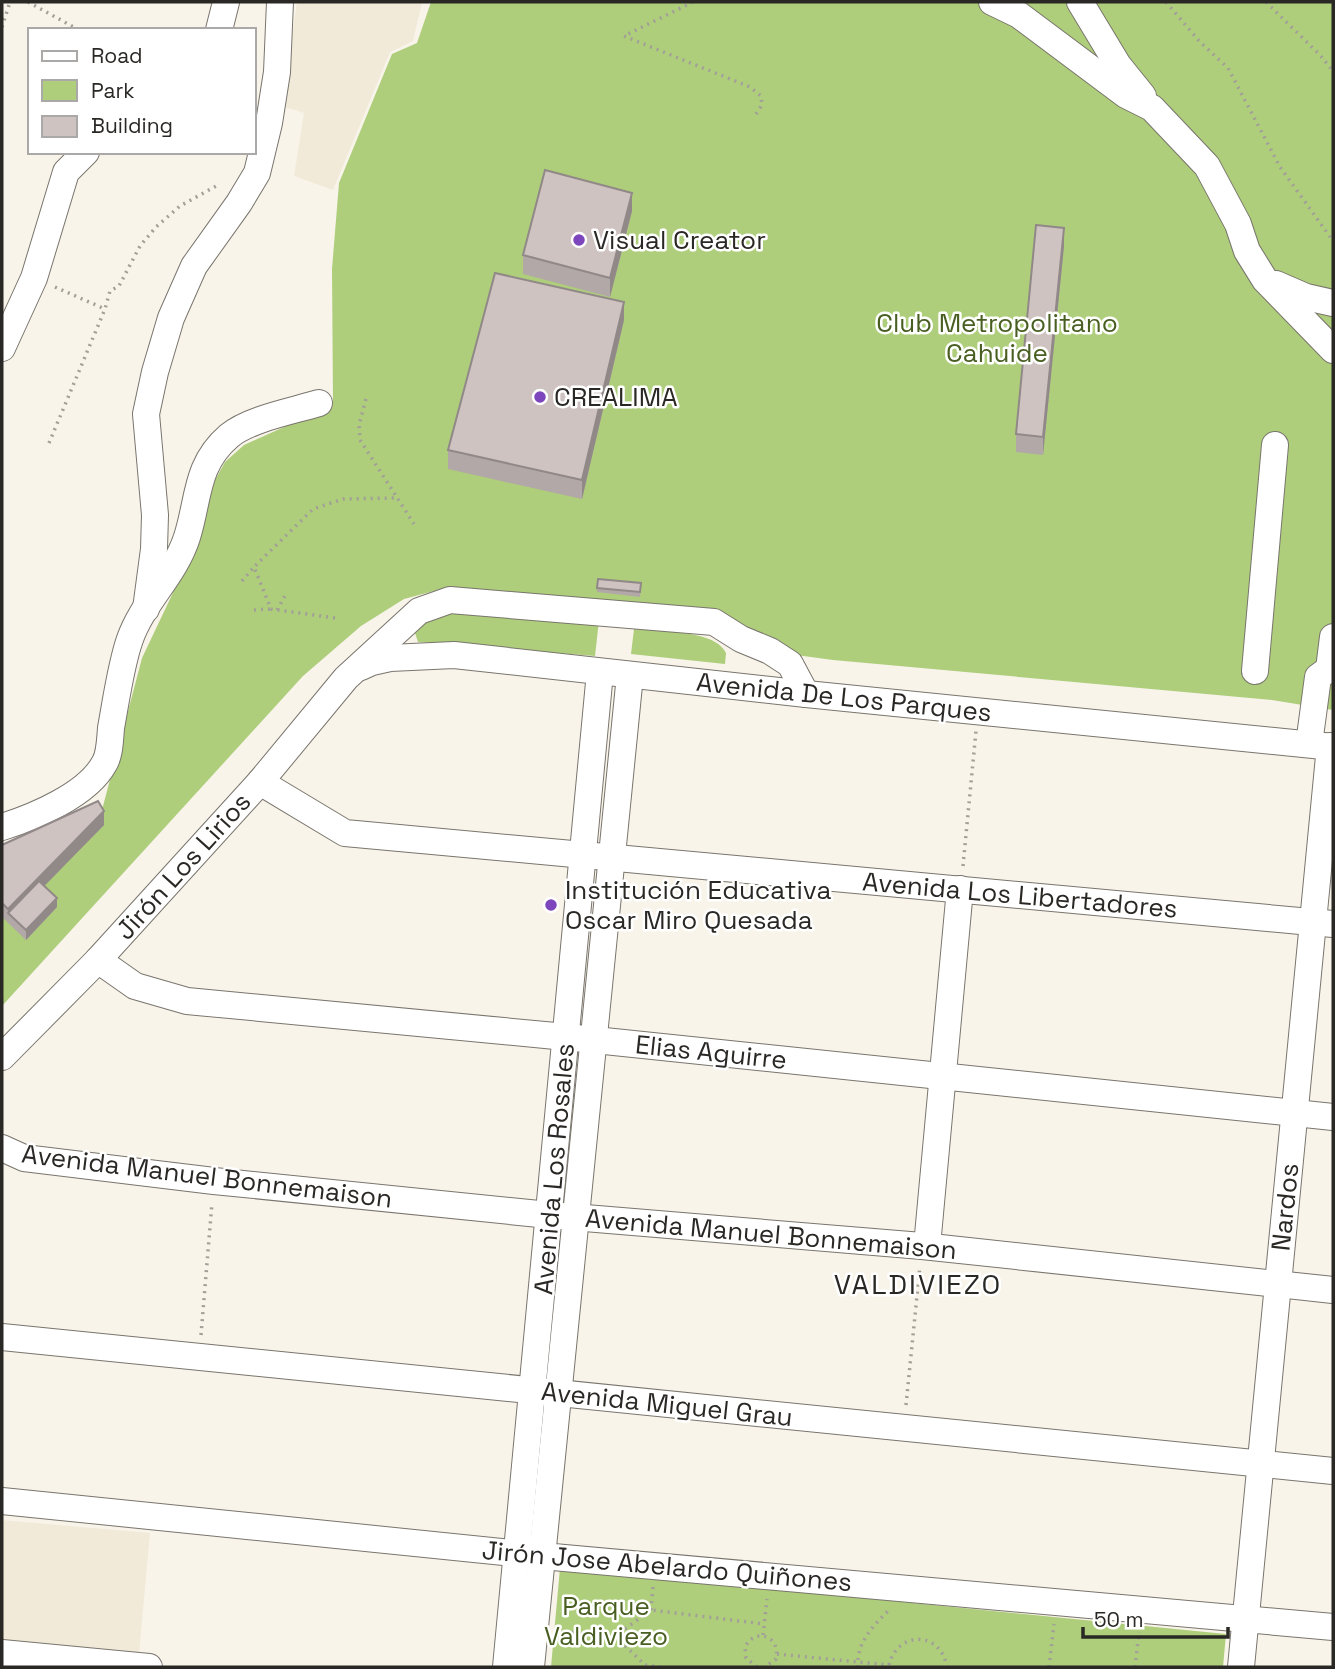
<svg xmlns="http://www.w3.org/2000/svg" width="1335" height="1669" font-family="'Space Grotesk',sans-serif">
<rect width="100%" height="100%" fill="#f8f4ea"/>
<g fill="#f1ead9">
<polygon points="297,2 422,2 413,41 390,52 333,190 294,176 304,113 282,106"/>
<polygon points="2,1520 150,1533 139,1654 2,1642"/>
</g>
<g fill="#aece7b">
<polygon points="431,2 1333,2 1333,710 1272,700 833,660 781,653 695,608 449,587 404,599 361,626 303,676 2,1006 2,854 102,810 142,658 198,540 215,480 225,462 244,445 333,405 332,269 339,183 392,54 417,43"/>
<polygon points="451,609 599,620 595,656 418,642 414,630 428,617"/>
<path d="M634,629c24,3 81,0 92,24l-1,11 -94,-10z"/>
<polygon points="560,1568 1226,1634 1223,1667 551,1667"/>
</g>
<g fill="none" stroke-linecap="round" stroke-linejoin="round">
<defs>
<g id="minor">
<polyline points="992,2 1019,15 1126,95 1152,108 1207,166 1238,224 1247,251 1265,280 1333,350"/>
<polyline points="1080,2 1118,65 1143,96"/>
<polyline points="219,30 226,2"/>
<polyline points="1276,284 1306,297 1333,303"/>
<polyline points="2,348 34,278 66,172 86,152"/>
<polyline points="146,609 154,549 155,515 146,414 155,372 171,318 194,266 239,203 257,173 269,123 277,72 280,2"/>
<polyline points="361,667 372,662 390,658 454,655 806,694 1333,747"/>
<polyline points="1329,669 1333,637"/>
<polyline points="1255,671 1275,445"/>
<polyline points="1309,744 1318,677 1333,666"/>
<polyline points="260,782 345,833 1333,924"/>
<path d="M2,827c32,-10 85,-32 102,-63 6,-9 6,-25 7,-36 5,-27 10,-64 19,-89 13,-37 45,-64 57,-102 12,-37 8,-72 42,-101 20,-17 64,-25 90,-33"/>
<polyline points="98,960 135,986 187,1001 566,1037 1333,1117"/>
<polyline points="2,1057 98,960 260,782 346,678 419,611 450,600 714,622 741,639 770,651 790,664 806,694"/>
<polyline points="2,1148 24,1158 214,1181 549,1215 922,1246 1333,1290"/>
<polyline points="927,1246 960,889"/>
<polyline points="2,1337 1333,1471"/>
<polyline points="2,1501 542,1556 1333,1627"/>
<polyline points="2,1653 149,1667"/>
<polyline points="506,1667 600,672"/>
<polyline points="531,1667 630,675"/>
<polyline points="1241,1667 1330,746"/>
</g>
</defs>
<use href="#minor" stroke="#79756d" stroke-width="28"/>
<g stroke="#a29f98" stroke-width="3.5" stroke-dasharray="2 5" stroke-linecap="butt">
<polyline points="28,2 79,30"/>
<polyline points="693,2 624,36 750,87 761,96 762,105 756,114"/>
<polyline points="1166,2 1200,42 1228,68 1280,167 1333,241"/>
<polyline points="1266,2 1320,55 1333,71"/>
<polyline points="1333,2 1333,3"/>
<polyline points="2,27 10,2"/>
<polyline points="55,287 105,309"/>
<polyline points="366,399 359,425 360,440 414,524"/>
<polyline points="49,443 105,309 110,291 119,286 140,246 156,227 180,206 218,185"/>
<polyline points="242,581 254,567"/>
<polyline points="254,610 271,609"/>
<polyline points="277,610 286,594"/>
<polyline points="335,618 271,609 254,567 313,509 343,499 397,498"/>
<polyline points="963,866 976,731"/>
<polyline points="201,1335 212,1203"/>
<polyline points="906,1405 920,1266"/>
<polyline points="651,1610 653,1587"/>
<polyline points="558,1631 615,1636"/>
<polyline points="763,1635 767,1599"/>
<polyline points="777,1654 889,1665"/>
<path d="M889,1665c9,-35 52,-34 58,2"/>
<polyline points="661,1667 645,1665 615,1636 651,1610 764,1624"/>
<path d="M757,1667l-11,-9 -1,-11c10,-20 36,-11 31,12l-11,8"/>
<path d="M858,1667c-2,-24 15,-41 31,-57"/>
<polyline points="1049,1667 1054,1624"/>
<polyline points="1135,1667 1139,1632"/>
</g>
<use href="#minor" stroke="#fff" stroke-width="26"/>
</g>
<g fill="#b2a8a7">
<polygon points="632,211 610,297 523,274 523,255"/>
<polygon points="1064,246 1043,455 1016,452 1016,434"/>
<polygon points="624,320 582,499 448,469 448,450"/>
<polygon points="598,579 641,583 640,597 597,592"/>
<polygon points="104,825 44,886 57,907 26,940 2,917 2,845"/>
</g>
<g fill="#918888">
<polygon points="632,193 632,211 610,297 610,278"/>
<polygon points="1064,228 1064,246 1043,455 1043,437"/>
<polygon points="624,302 624,320 582,499 582,480"/>
<polygon points="104,811 104,825 13,918 8,913 8,909"/>
<polygon points="57,898 57,907 26,940 26,930"/>
</g>
<g fill="#cfc3c2" stroke="#918888" stroke-width="2">
<polygon points="545,170 632,193 610,278 523,255"/>
<polygon points="1036,225 1064,228 1043,437 1016,434"/>
<polygon points="495,273 624,302 582,480 448,450"/>
<polygon points="598,579 641,583 640,592 597,588"/>
<polygon points="98,801 104,811 8,909 2,903 2,845"/>
<polygon points="39,881 57,898 26,930 8,913"/>
</g>
<g fill="#7e46bc" stroke="#fff" stroke-width="2.5">
<circle cx="579" cy="240" r="7"/>
<circle cx="540" cy="397" r="7"/>
<circle cx="551" cy="905" r="7"/>
</g>
<g text-anchor="middle" dominant-baseline="central" stroke-width="5" stroke-linejoin="round" paint-order="stroke">
<g font-size="26" fill="#2a2825" stroke="#fff" text-anchor="start">
<text x="593" y="240">Visual Creator</text>
<text x="554" y="397">CREALIMA</text>
<text x="565" y="890">Institución Educativa<tspan x="565" dy="30">Oscar Miro Quesada</tspan></text>
</g>
<g font-size="26" fill="#495e21" stroke="#fff">
<text x="997" y="323">Club Metropolitano<tspan x="997" dy="30">Cahuide</tspan></text>
<text x="606" y="1606">Parque<tspan x="606" dy="30">Valdiviezo</tspan></text>
</g>
<g font-size="26" fill="#2a2825" stroke="#fff">
<text transform="translate(844 697) rotate(6)">Avenida De Los Parques</text>
<text transform="translate(183 866) rotate(-48)">Jirón Los Lirios</text>
<text transform="translate(1020 895) rotate(5)">Avenida Los Libertadores</text>
<text transform="translate(711 1052) rotate(6)">Elias Aguirre</text>
<text transform="translate(554 1169) rotate(-85)">Avenida Los Rosales</text>
<text transform="translate(207 1176) rotate(7)">Avenida Manuel Bonnemaison</text>
<text transform="translate(1285 1207) rotate(-84)">Nardos</text>
<text transform="translate(771 1234) rotate(5)">Avenida Manuel Bonnemaison</text>
<text transform="translate(667 1404) rotate(6)">Avenida Miguel Grau</text>
<text transform="translate(667 1566) rotate(5)">Jirón Jose Abelardo Quiñones</text>
</g>
<g font-size="28" letter-spacing="2" fill="#2a2825" stroke="#fff">
<text x="918" y="1284">VALDIVIEZO</text>
</g>
</g>
<rect width="1335" height="1669" fill="none" stroke="#2a2825" stroke-width="7"/>
<rect x="28" y="28" width="228" height="126" fill="#ffffff" stroke="#aaa9a8" stroke-width="2"/>
<rect x="42" y="51" width="35" height="10" fill="#ffffff" stroke="#aaa9a8" stroke-width="2"/>
<text x="91" y="63" font-size="21" fill="#2a2825">Road</text>
<rect x="42" y="80" width="35" height="21" fill="#aece7b" stroke="#aaa9a8" stroke-width="2"/>
<text x="91" y="98" font-size="21" fill="#2a2825">Park</text>
<rect x="42" y="116" width="35" height="21" fill="#cfc3c2" stroke="#aaa9a8" stroke-width="2"/>
<text x="91" y="133" font-size="21" fill="#2a2825">Building</text>
<path d="M1083 1627v10h145v-10" fill="none" stroke="#2a2825" stroke-width="3.5"/>
<text x="1094" y="1627" font-size="21" fill="#2a2825" stroke="#ffffff" stroke-width="5" paint-order="stroke">50 m</text>
</svg>
